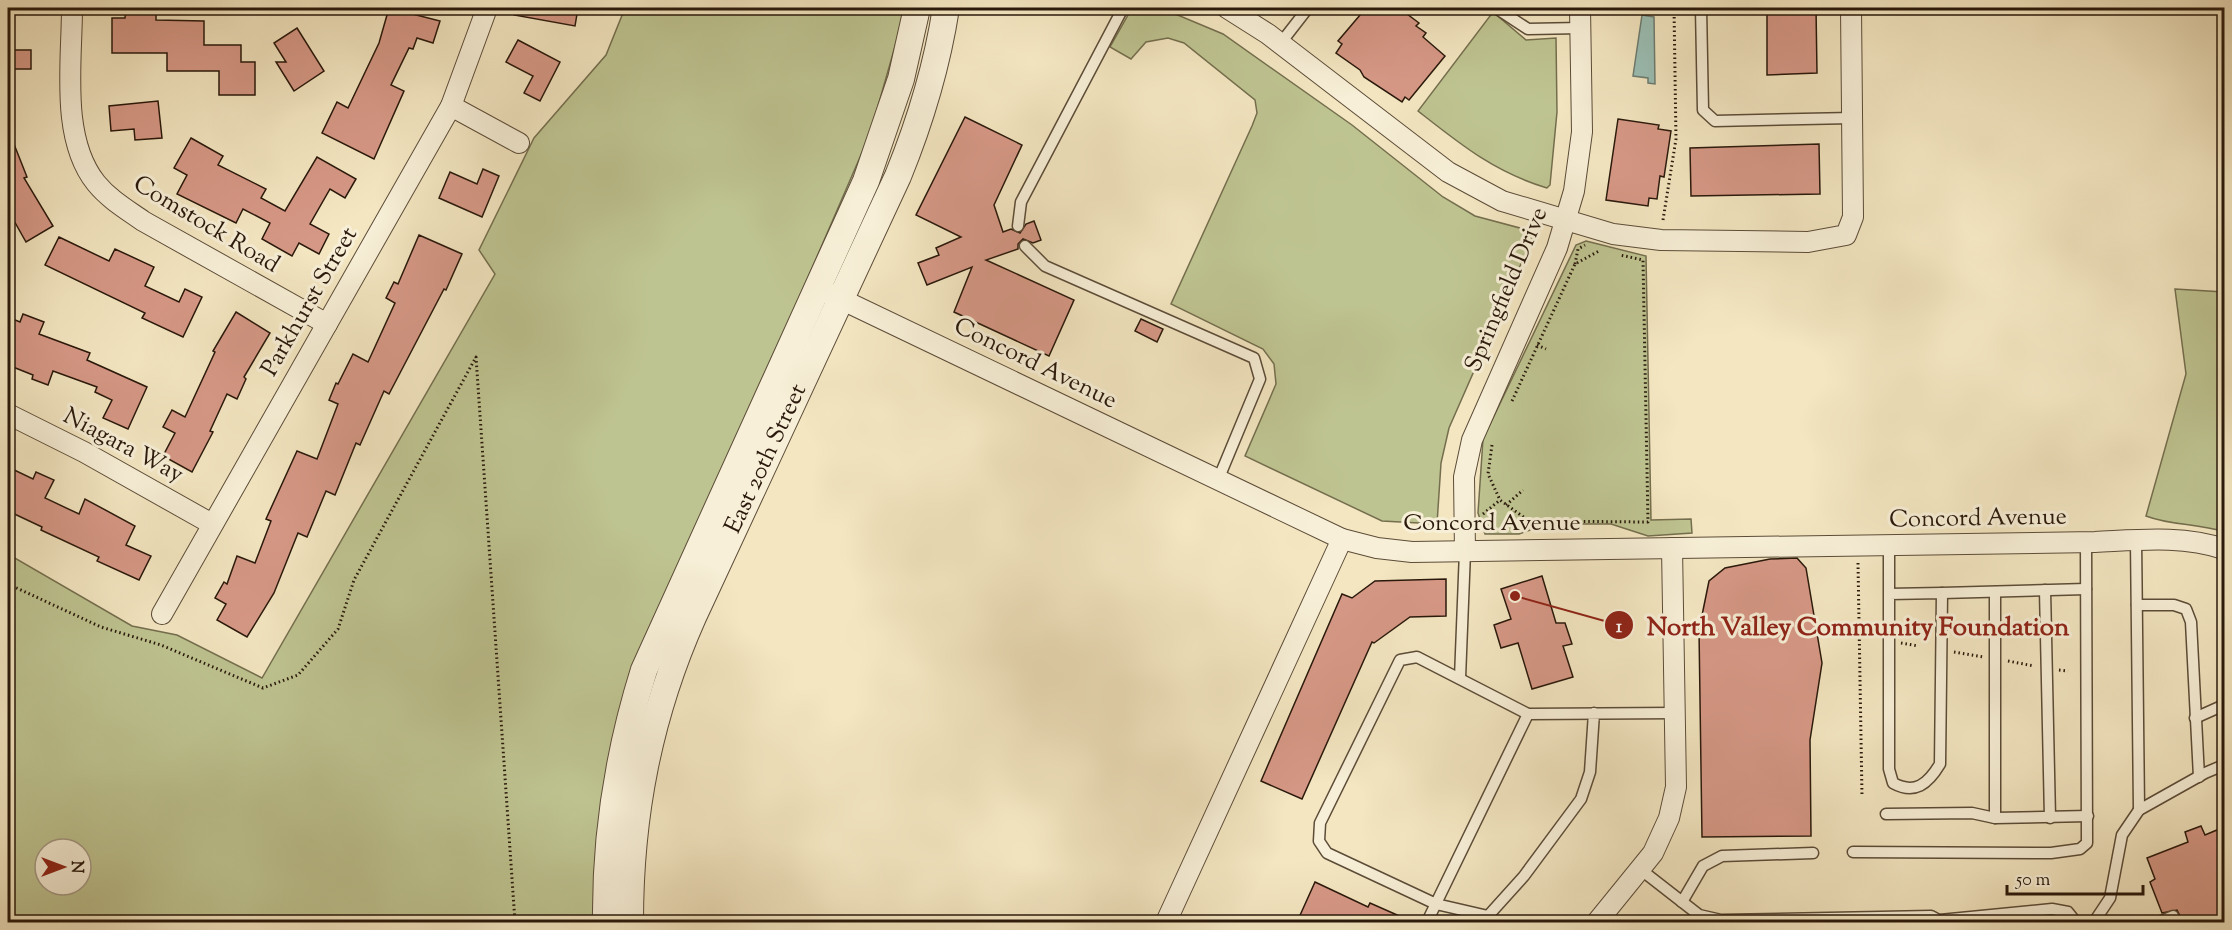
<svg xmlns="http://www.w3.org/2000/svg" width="2232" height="930" font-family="'Sorts Mill Goudy',serif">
<rect width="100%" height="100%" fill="#f3e6c1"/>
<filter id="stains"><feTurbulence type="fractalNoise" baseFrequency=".00333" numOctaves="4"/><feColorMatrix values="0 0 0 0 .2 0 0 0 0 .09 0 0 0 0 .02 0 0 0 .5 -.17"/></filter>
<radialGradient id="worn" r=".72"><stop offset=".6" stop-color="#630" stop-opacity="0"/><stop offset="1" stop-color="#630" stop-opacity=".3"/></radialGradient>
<g fill="#bec491" stroke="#746e4e" stroke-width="1.5" fill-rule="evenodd">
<path d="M625,8h281l-36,126 -248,574 -25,127 -2,87h-587v-368l124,72 45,9 85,43 233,-404 -16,-24 55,-112 72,-83zM45,849h36v36h-36z"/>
<polygon points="1132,8 1161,8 1223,34 1352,125 1443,197 1475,216 1535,232 1449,428 1441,463 1437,524 1382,521 1245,456 1276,384 1274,364 1263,349 1171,304 1252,126 1257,113 1255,100 1184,43 1168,38 1146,42 1131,59 1110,47"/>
<path d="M1493,12l33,28 30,-2 1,74 -7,73 -3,3c-53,-16 -87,-44 -129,-77z"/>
<polygon points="1586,241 1646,256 1651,520 1691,519 1692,533 1648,536 1611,524 1547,524 1519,534 1485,534 1478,513 1483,439 1576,245"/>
<path d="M2175,289l49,3v240c-26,-9 -52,-6 -78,-16l40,-142z"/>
</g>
<polygon fill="#9bbfb5" stroke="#6d7c71" stroke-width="1.5" points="1642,15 1654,17 1655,84 1648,83 1648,78 1633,76"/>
<g fill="#d69886" stroke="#29180b" stroke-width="1.5">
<polygon points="126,8 156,8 156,20 204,21 204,45 241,45 241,62 255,62 255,95 219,95 219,71 167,71 167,53 112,53 112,18 125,18"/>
<polygon points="389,8 440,21 433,43 417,38 413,49 409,48 391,85 404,91 374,159 322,133 337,102 348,108 379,43"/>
<polygon points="515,8 578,8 575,26 514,15"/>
<polygon points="1366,8 1399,8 1419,23 1416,26 1426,33 1423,37 1445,56 1409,100 1405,97 1402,102 1364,77 1360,70 1336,53 1342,44 1338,41"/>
<polygon points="1767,8 1816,8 1817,73 1767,75"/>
<polygon points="297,28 324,71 294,91 276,62 286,62 274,43"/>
<polygon points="518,40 560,62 540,101 524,93 533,76 506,62"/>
<rect x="8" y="50" width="23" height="19"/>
<polygon points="158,101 162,138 135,140 134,129 111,131 109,106"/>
<polygon points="965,117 1022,145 994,205 1003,232 1011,229 1020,233 1026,224 1034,221 1041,240 1033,243 1023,239 1018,244 1018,249 986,260 1074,300 1049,356 954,312 972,267 927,285 918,263 939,255 936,248 961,237 916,215"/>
<polygon points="1618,119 1659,125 1658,129 1671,131 1664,177 1660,176 1657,199 1649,198 1648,206 1606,200"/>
<polygon points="8,129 27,177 24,178 53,226 26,242 8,210"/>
<polygon points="191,138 223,156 218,165 266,189 261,198 285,211 317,157 356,179 345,198 330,189 310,224 329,234 319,254 299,243 292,256 262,239 270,223 243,209 236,223 177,194 187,175 174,168"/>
<polygon points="1819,144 1820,194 1691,196 1690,148"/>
<polygon points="483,169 499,176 482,217 439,198 450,172 477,184"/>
<polygon points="419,235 462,254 446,290 444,289 389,394 384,391 360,445 356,443 335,495 326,491 307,537 298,533 274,593 247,637 217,620 226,604 215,598 224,582 227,584 237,556 255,563 271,521 266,519 297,451 317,459 338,404 329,400 336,383 338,384 353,354 368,362 395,303 386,298 394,282 398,284"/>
<polygon points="59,237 109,261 115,249 154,267 145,286 179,302 185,289 202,297 183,337 142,318 145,313 45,265"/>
<polygon points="236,312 270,333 244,377 246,379 237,399 227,394 210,431 213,432 192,472 163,456 175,433 163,427 172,410 185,417 215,352 213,351"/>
<polygon points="23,314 44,322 39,334 90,353 87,360 147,387 128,429 103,418 112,400 95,392 97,387 53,371 48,385 32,379 33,375 8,365 14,350 8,347 8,317 20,322"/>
<polygon points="1141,319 1163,329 1157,342 1135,331"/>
<polygon points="8,467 33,479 36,472 54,480 45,498 79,514 85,499 135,526 126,545 151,556 139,580 97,561 99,557 41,530 42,527 8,511"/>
<polygon points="1797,558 1806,568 1822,663 1810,740 1811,836 1702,837 1699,630 1709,581 1725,568 1770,559"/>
<polygon points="1542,576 1556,623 1565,623 1572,644 1563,646 1573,677 1532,689 1518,643 1501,648 1494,625 1511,619 1501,589"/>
<polygon points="1446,579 1446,616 1410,617 1374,643 1372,642 1302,799 1261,781 1342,594 1352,598 1375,581"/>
<polygon points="2201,826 2205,835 2224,827 2224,922 2177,922 2180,916 2177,910 2162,913 2150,882 2155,879 2147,858 2188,842 2185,832"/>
<polygon points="1315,882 1368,907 1370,903 1413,922 1297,922"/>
</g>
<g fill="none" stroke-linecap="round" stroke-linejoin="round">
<defs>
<g id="service">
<polyline points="1496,8 1528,29 1581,28"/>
<polyline points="1701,8 1703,110 1715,121 1852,118"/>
<polyline points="1280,44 1308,8"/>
<polyline points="1018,226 1021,202 1123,8"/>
<polyline points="1025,246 1045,266 1254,358 1260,379 1218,480"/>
<polyline points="2136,540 2139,810"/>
<path d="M1889,545v224l4,14c22,12 35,1 47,-19l2,-171 -53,1"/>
<polyline points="2045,590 2050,818"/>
<polyline points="1995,592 1995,818 2088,816"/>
<polyline points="1942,593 2086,589"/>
<polyline points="2137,605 2174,605 2186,609 2191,622 2199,777"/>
<polyline points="1460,678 1465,551"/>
<polyline points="1594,713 1590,772 1581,799 1524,876 1488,916 1436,904 1327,853 1319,841 1320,823 1400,660 1417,657 1528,714 1675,713"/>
<polyline points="2195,718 2224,705"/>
<polyline points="1886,814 1972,813 1995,818"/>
<polyline points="1853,852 2051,853 2080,849 2087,843 2086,542"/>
<polyline points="1640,869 1699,915 1721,920 1931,916 1942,922"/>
<polyline points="1682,902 1703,866 1722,856 1813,853"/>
<polyline points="1940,920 2052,909 2068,912 2076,922"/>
<polyline points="1427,922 1528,714"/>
<polyline points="2094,922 2110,898 2122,835 2139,810 2205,773 2224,765"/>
<polyline points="2159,922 2173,916"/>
</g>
<g id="minor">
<path d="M72,8c0,54 -12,130 24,175 13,16 30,26 47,38l184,103"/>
<polyline points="1227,8 1268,34 1448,172 1502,201 1613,234 1661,240 1808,242 1846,235 1853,217 1851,8"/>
<polyline points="451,106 519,143"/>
<path d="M828,293l514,246 35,9 35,4 683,-10c44,-2 87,-7 129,7"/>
<polyline points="8,414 84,452 212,524"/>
<polyline points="1465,551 1464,477 1472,440 1557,248 1574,191 1582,132 1580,8"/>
<polyline points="162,614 451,106 487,8"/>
<polyline points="1166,922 1342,539"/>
<polyline points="1597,922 1653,853 1669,818 1676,787 1672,548"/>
</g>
<g id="tertiary">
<path d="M606,922c-1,-87 12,-169 38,-252l222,-489 35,-102 16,-71"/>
<path id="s1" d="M630,922c0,-107 19,-206 63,-305l205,-441c22,-54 39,-110 48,-168"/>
</g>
</defs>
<use href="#service" stroke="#5c4c38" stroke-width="13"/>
<use href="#minor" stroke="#5c4c38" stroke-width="22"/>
<use href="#tertiary" stroke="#5c4c38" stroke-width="28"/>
<g stroke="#29180b" stroke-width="3" stroke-dasharray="1.5 3" stroke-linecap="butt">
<polyline points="1663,220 1676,139 1674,8"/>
<polyline points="1575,264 1578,249 1585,245"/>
<polyline points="1537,345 1546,349"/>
<polyline points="1512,401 1575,264 1599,251"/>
<polyline points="1492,445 1488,474 1500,500 1529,521 1648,522 1643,260 1620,255"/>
<polyline points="1506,505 1523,490"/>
<polyline points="1483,514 1500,500"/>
<polyline points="1484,523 1491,529 1501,529 1514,512"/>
<polyline points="1858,563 1862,796"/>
<polyline points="8,584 101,627 161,645 263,688 298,675 338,629 354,580 476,357 515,922"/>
<polyline points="1901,643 1918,646"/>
<polyline points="1954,652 1983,657"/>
<polyline points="2008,661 2034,666"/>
<polyline points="2059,670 2068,671"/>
</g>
<use href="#service" stroke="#f7efd7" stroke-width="10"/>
<use href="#minor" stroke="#f7efd7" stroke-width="20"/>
<use href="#tertiary" stroke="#f7efd7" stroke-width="26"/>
</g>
<g text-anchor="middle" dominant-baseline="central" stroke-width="6" stroke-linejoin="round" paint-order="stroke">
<g font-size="24" fill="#29180b" stroke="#f7efd7">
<text transform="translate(206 225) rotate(31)">Comstock Road</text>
<text transform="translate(1507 290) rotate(-67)">Springfield Drive</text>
<text transform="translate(310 302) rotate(-60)">Parkhurst Street</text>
<text transform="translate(1035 364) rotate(26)">Concord Avenue</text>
<text transform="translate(123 446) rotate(28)">Niagara Way</text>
<text stroke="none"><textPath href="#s1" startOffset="488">East 20th Street</textPath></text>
<text transform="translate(1978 519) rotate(-1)">Concord Avenue</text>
<text x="1492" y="524">Concord Avenue</text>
</g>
</g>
<path fill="none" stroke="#8f2418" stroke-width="2" d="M1515 596L1619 625"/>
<g fill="#8f2418" stroke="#f7efd7" stroke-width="2">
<circle cx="1515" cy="596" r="6"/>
<circle cx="1619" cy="625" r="15"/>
</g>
<g font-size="18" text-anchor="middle" font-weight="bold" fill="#fff">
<text x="1619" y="632">1</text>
</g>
<g font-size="26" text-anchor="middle" font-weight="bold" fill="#8f2418" stroke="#f7efd7" stroke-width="6" stroke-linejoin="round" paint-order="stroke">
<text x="1858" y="635">North Valley Community Foundation</text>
</g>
<rect width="2232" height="930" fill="none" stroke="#f3e6c1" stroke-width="30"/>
<rect x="9" y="9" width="2214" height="912" fill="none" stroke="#29180b" stroke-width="3"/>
<rect x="15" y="15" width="2202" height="900" fill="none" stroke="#29180b" stroke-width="1.5"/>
<g transform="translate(63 867) rotate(90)"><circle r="28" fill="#f7efd7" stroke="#a59985" stroke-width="1.5"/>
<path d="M0-4.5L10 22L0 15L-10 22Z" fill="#8f2418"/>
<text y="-9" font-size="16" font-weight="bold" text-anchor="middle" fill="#29180b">N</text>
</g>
<path d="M2007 885v9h136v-9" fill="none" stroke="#29180b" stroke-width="3"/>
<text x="2016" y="885" font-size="18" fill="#29180b" stroke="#f7efd7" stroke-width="4.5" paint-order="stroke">50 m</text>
<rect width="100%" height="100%" filter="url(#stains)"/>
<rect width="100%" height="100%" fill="url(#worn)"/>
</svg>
